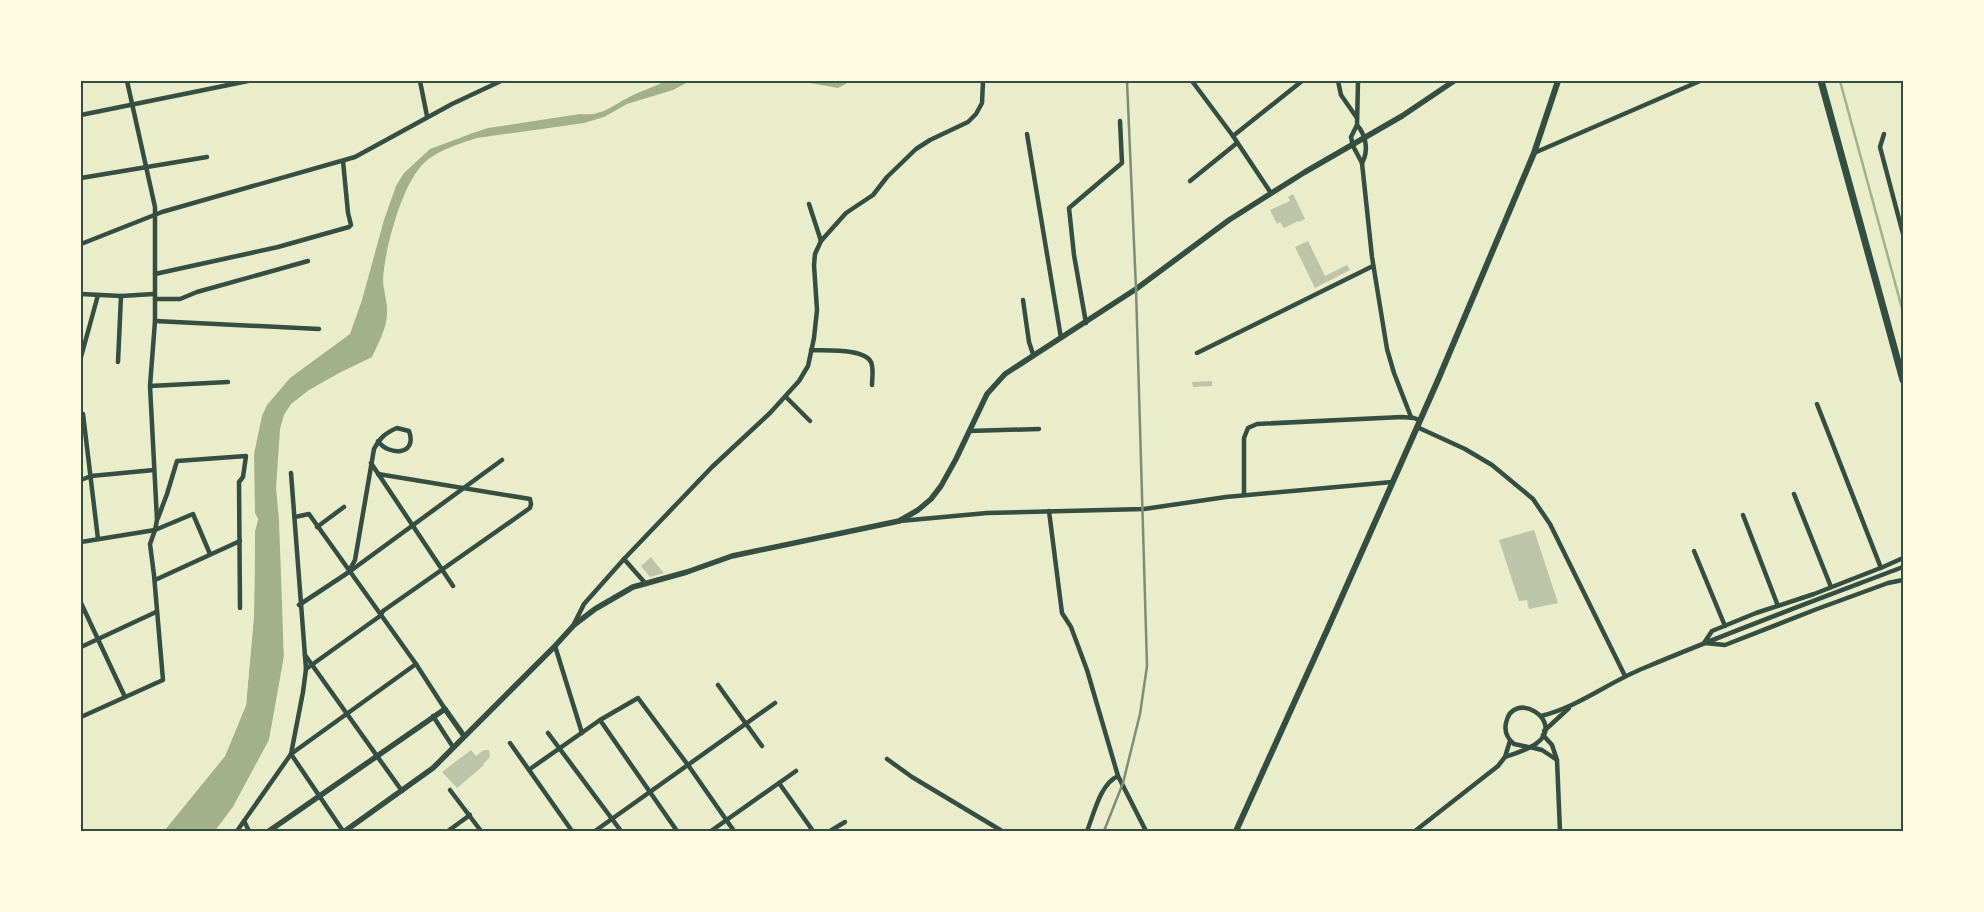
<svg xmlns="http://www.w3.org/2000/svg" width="1984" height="912" font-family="'Work Sans',sans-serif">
<rect width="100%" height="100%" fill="#e9edc9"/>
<g fill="#a3b18a">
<path d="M666,81h24l-17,9 -46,14 -23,13 -20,6 -107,15c-16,5 -39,12 -52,24 -23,21 -40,86 -42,117 0,12 5,23 4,34 0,15 -9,31 -15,44l-33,16 -30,17 -18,14 -7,11 -4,14 -4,59 5,53 2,91 1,24 -5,34 -10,50 -36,67 -18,24h-51l61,-75 21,-51 8,-90 1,-84 3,-12 -3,-6 -1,-59 8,-38 5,-11 23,-27 60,-44 12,-34 22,-80 12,-34 8,-13 26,-24 43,-16 15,-5 92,-14c23,2 30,-7 49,-17 12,-6 25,-10 37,-16z"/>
<polygon points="799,81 851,81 838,88"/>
</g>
<g fill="#e9edc9">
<polygon points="253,512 258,519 255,531 254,615 246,705 225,756 164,831 162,831 223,755 243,704 252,614 253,531 255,519"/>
<polygon points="279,521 282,521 283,541 286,656 272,741 230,817 219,831 215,831 233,807 269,740 284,656"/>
</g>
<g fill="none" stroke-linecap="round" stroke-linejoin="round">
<polyline stroke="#a3b18a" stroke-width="2.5" points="1840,81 1903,312"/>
</g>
<g fill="#bcc5a7">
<polygon points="1293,194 1305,219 1299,222 1298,221 1284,228 1280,222 1277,224 1270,210 1290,201 1288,197"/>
<polygon points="1308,241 1325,276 1347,265 1350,270 1315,288 1295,247"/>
<polygon points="1212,381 1212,386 1193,387 1192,382"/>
<polygon points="1534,530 1558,603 1529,609 1527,600 1519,601 1499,540"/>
<polygon points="651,557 657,565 664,573 650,577 641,566"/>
<polygon points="471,750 476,756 484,750 489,750 490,757 483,764 484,765 457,788 442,772"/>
</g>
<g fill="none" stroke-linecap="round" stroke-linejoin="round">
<g stroke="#344e41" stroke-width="4.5">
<polyline points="420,81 427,116"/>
<polyline points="1192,81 1233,136 1271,193"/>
<polyline points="1338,81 1341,95 1357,118"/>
<polyline points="1358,81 1357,125 1351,137 1353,146 1362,163 1372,257 1387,349 1394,373 1411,417"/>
<polyline points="81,115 248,81"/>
<path d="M1357,125c9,10 12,26 5,38"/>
<polyline points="1027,134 1061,338"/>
<polyline points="1884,134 1880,147 1903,234"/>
<polyline points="1233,136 1302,81"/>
<polyline points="1534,153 1700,81"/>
<polyline points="81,178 207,157"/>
<polyline points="1190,181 1237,143"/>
<polyline points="809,204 821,241"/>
<polyline points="81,244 162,212 355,157 452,104 501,81"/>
<polyline points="155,274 278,247 349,227 351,225 348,213 343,161"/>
<polyline points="81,294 121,296 154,294"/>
<polyline points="155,299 180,299 197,292 308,261"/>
<polyline points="1023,300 1029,342 1033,354"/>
<polyline points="155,321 319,329"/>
<polyline points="1086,323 1074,255 1069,208 1122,163 1120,121"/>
<path d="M811,350c14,1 53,-2 60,12 3,7 1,16 1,23"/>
<polyline points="1197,353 1373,266"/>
<polyline points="81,357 98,295"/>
<polyline points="118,362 121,296"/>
<polyline points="150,386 228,382"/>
<polyline points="786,397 810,421"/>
<polyline points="1817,404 1881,568"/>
<polyline points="81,415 83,414 98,539"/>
<polyline points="1417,427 1465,449 1492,465 1533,499 1550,524 1625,676"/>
<polyline points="969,431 1039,429"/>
<polyline points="371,463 453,586"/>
<polyline points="81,480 91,476 154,470"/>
<polyline points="1794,494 1831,587"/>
<polyline points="1244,495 1244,438 1248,428 1257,424 1402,417 1414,418 1419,420"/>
<polyline points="1049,511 1062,613 1071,627 1087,670 1118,776 1146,831"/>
<polyline points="1743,515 1778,606"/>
<polyline points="295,517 309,514 416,664 445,709"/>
<polyline points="158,518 167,494 177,461 246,456 243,477 239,482 240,608"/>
<polyline points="900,521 987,513 1144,509 1226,497 1392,482"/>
<polyline points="317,527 344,507"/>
<polyline points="81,542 155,530 193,514 210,554"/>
<polyline points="1694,551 1725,626"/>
<polyline points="624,559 712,467 770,413 799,381 808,366 814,338 817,310 814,265 815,254 821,241 846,213 873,195 887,177 916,149 930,140 968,122 976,114 982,103 983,81"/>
<path d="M349,571l6,-11 19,-111c6,-11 11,-16 23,-21l12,3c9,25 -21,25 -31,10"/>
<polyline points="155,580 240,541"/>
<polyline points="81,603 125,697"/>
<polyline points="299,605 349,572 502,460"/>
<polyline points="574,624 584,604 624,559 646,584"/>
<polyline points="1704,643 1712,631 1756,613 1814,594 1883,567 1903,558"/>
<polyline points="1705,643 1725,645 1817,609 1888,583 1903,580"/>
<polyline points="555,646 582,733"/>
<polyline points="81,647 156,612"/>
<polyline points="305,655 402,791"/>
<polyline points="306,669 380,616 383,611 530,508 531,504 530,499 378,474"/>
<polyline points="718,685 762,746"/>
<polyline points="433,716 453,747"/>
<path d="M1541,716c37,-9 68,-34 103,-48 85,-36 172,-68 259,-101"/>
<polyline points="81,717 163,680 154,575 150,544 155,530 157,520 150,386 155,321 155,207 127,81"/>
<polyline points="600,720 677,831"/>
<polyline points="1544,731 1569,708"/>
<polyline points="548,733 621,831"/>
<polyline points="1543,735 1552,745 1557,760 1560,831"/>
<polyline points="510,743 572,831"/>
<polyline points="1530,747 1542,750 1557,760"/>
<path d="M1505,757c10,-4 24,-7 32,-14 29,-22 -24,-55 -31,-20 -2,9 2,16 8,21l14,3"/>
<polyline points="887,759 912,777 1002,831"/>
<polyline points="530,769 600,720 638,698 688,765 734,831"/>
<polyline points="779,783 813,831"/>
<polyline points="450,790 481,831"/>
<polyline points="244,821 249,831"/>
<polyline points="237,831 291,754 303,692 306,669 291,473"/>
<polyline points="343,831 291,754 416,664"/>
<polyline points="448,831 470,815"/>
<polyline points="595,831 775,703"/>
<polyline points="711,831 796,771"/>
<polyline points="830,831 845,822"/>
<path d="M1087,831c7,-17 13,-47 31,-55"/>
<polyline points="1415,831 1498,766 1505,757 1510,741"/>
</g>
<g stroke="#344e41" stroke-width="5.5">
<polyline points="269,831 445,709 464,736"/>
<polyline points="345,831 433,768 555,646 574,625 595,609 633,587 687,572 732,556 899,521 918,510 931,499 941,486 956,459 987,394 1005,374 1136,289 1229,220 1305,172 1402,116 1454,81"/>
</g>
<polyline stroke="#344e41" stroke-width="6" points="1236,831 1328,628 1438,380 1534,153 1558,81"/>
<polyline stroke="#344e41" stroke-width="7" points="1821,81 1903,380"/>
<polyline stroke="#7c8e77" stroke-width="2.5" points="1104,831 1123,783 1140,714 1147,666 1136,289 1127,81"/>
</g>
<rect width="1984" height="912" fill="none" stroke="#fefae0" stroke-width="165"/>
<rect x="82" y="82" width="1820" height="748" fill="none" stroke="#344e41" stroke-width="2"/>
</svg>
